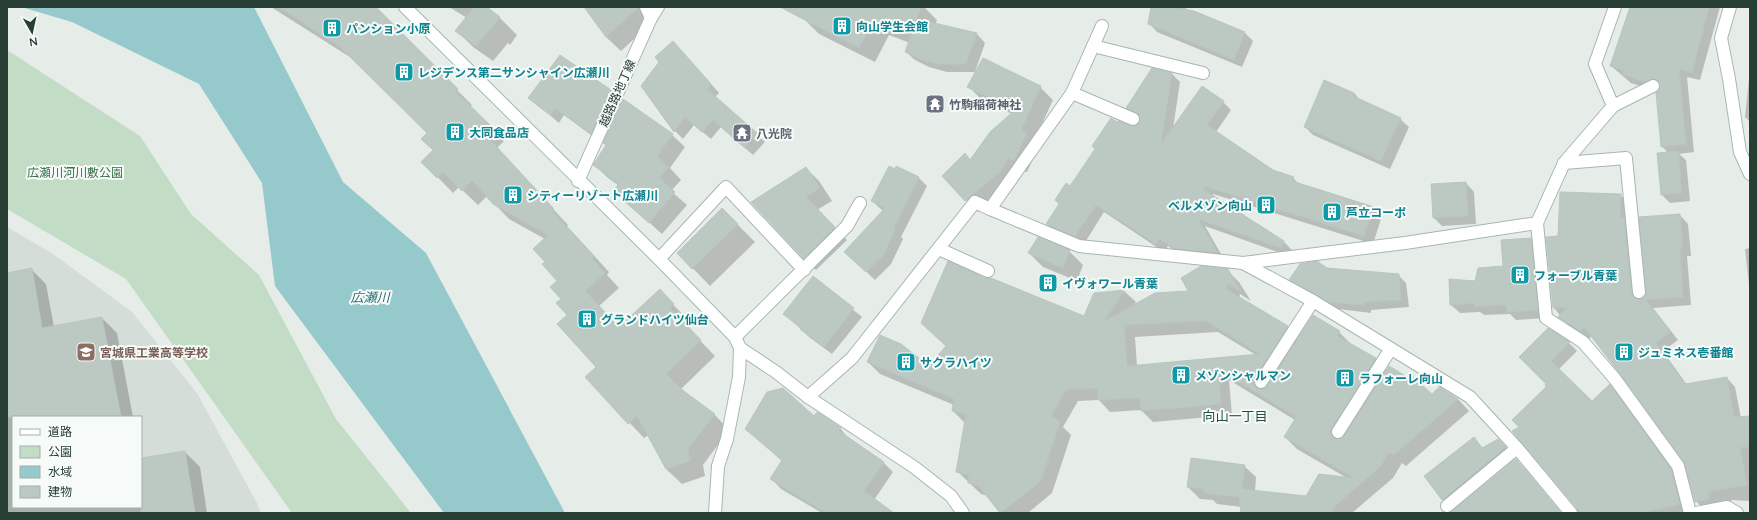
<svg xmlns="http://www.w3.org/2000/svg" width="1757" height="520" font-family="Lato,'Noto Sans JP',sans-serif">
<rect width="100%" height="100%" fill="#e6ede9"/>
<path fill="#d4ddd8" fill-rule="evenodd" d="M7,227l46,27 79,58 65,81 60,110 4,10h-254zM13,417h128v90h-128z"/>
<polygon fill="#c2dcc6" points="7,50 140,136 191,214 259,275 336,419 411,513 292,513 126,279 7,209"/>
<polygon fill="#95c9cc" points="21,7 254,7 343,182 426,253 565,513 444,513 275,286 262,183 199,84 72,22"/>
<g fill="#0003" fill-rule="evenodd">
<polygon points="271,7 373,7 376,9 472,105 470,107 504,141 497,148 568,225 567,226 609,272 607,275 619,288 599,306 619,328 659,290 688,320 684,324 715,356 680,390 714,414 729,430 703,465 705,476 682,484 666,469 648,435 644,438 586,377 598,367 569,315 563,299 558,281 546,262 545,239 509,219 487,196 478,205 459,187 453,193 423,162 434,151 428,133 356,61"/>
<polygon points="449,7 486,7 501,19 517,35 510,45 508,43 493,61 473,47 457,31 467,18"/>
<polygon points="593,7 639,7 648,26 621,51 606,37 588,12"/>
<polygon points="800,7 924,7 937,20 935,25 977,34 985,43 975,72 947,72 929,67 915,60 906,52 910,43 889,35 875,62 819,34 803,18"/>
<polygon points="1152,7 1182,7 1245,33 1253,41 1242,67 1157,32 1149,23"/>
<polygon points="1631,7 1720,7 1700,80 1687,77 1694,152 1679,154 1686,160 1690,201 1670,203 1662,195 1668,153 1662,146 1662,86 1653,90 1631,83 1611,66"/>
<polygon points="681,50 719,93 715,97 765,142 753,155 721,127 711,139 694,125 683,139 675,131 642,86"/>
<polygon points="1152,69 1172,74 1180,82 1173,129 1223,102 1231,110 1216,132 1272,171 1293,178 1299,184 1373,207 1382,216 1373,244 1213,194 1212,196 1284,242 1292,250 1289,256 1205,226 1225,261 1183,256 1168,246 1164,252 1104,212 1084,244 1056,232 1047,224 1070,187 1117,123 1134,128 1141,123 1140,118 1127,108"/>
<polygon points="1750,70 1750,122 1745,117"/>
<polygon points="1324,81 1354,93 1362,102 1400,119 1409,127 1390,169 1313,135 1305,127"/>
<polygon points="968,86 1040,87 1053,100 1034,141 1039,146 1027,172 1021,170 1014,183 978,212 966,200 965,155 971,161 1012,114 981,99"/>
<polygon points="610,91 618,99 599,141 564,115 559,123 530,98"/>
<polygon points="672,135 685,147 670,168 681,180 671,191 687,205 662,234 614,191 619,186 607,177 595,165"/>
<polygon points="897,167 919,178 927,186 901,237 903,239 891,264 875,280 854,260 883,211 872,201"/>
<polygon points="806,168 819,181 832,201 817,210 847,240 816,270 804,258"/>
<polygon points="1466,183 1474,192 1476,224 1442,226 1434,218"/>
<polygon points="1620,195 1629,203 1639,300 1644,299 1680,215 1688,224 1691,256 1687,256 1691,305 1653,308 1678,340 1663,351 1687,385 1727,378 1735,387 1741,418 1750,417 1750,501 1731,500 1732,504 1704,510 1696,501 1685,461 1592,336 1589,339 1568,325 1554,308 1547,238 1559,237"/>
<polygon points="722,209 755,242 710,286 678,253"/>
<polygon points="1531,239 1539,248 1545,318 1516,320 1510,314 1484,315 1480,312 1460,313 1451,305 1476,282 1504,267"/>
<polygon points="1750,248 1750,293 1745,249"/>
<polygon points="1069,251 1083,265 1077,281 1043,267 1029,253"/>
<polygon points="31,269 46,284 54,327 102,318 117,333 133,417 13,417 13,507 141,507 141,459 185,452 200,467 207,513 7,513 7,274"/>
<polygon points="1326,269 1398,275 1406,283 1409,307 1371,310 1371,313 1338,309 1298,287 1291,280"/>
<path d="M1227,270l12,12 12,19 -11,-7 -1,4 48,29 12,12 40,-7 12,12 24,15 12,12 45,24 8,-7 18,11 11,12 -63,55 -4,-3 -9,15 -41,35h-110v-6l-25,-3 -4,-4 -13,-1 -12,-12 56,-21 12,11 -1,14 51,6 41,-19 -50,-29 -12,-12 10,-17 -66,-40 3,35 -79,7 -12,-12 -31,2 -11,-12 -21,1 -15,26 8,8 -19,58 -24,20h-26l-14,-17 -7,-2 -24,-23 8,-48 -12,-12 1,-6 -74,-31 -12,-12 61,5 18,-21 38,-67 100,39 39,-27 12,11 -3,4 57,-14zM1218,332l38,23 -119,11 -2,-29z"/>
<polygon points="814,278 862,317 832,354 809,337 785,314"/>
<polygon points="1569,343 1577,351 1558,370 1592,402 1610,386 1618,394 1679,478 1686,513 1578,513 1578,508 1521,427 1547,387 1547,384 1520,357"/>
<polygon points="815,418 840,428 849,439 883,462 893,472 874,500 892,513 822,513 781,489 772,479 782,461 746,429"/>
<polygon points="1473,438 1483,448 1498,440 1514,456 1448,504 1440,496"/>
<polygon points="1516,460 1561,513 1461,513"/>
</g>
<g fill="#bcc8c2" stroke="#b9c7c0" fill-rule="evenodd">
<polygon points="279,7 376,7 458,89 456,92 490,125 483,132 554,209 552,211 594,256 592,259 605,273 585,291 619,327 660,289 674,304 670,308 701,340 666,374 681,389 715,414 688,449 690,461 666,469 637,416 628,424 585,377 596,367 557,324 567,315 556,303 561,299 550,287 557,281 542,264 545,262 533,249 548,235 493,204 472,180 462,191 443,172 437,178 421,162 433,150 421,139 427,133 339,46"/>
<polygon points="474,7 487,7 500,17 476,46 455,31"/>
<polygon points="584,7 639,7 606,37"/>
<polygon points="780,7 921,7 910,34 874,21 859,48"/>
<polygon points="1151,7 1171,7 1194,11 1245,32 1234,60 1148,24"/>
<polygon points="1630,7 1709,7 1692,73 1679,69 1686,144 1661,147 1656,93 1660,86 1657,80 1653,79 1644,82 1622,74 1623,70 1610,66"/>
<polygon points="917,19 977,33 966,64 938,64 920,59 905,52"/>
<polygon points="673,41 711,84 707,89 757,133 745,148 713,120 702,132 685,117 674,132 641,86 659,62 655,57"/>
<polygon points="560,55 611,90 591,134 555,108 550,115 528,98"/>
<polygon points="983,58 1041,86 1021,130 1027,133 1014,160 1008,158 1001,171 965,201 942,176 965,153 970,160 990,132 1015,110 967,87"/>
<polygon points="1152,68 1172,73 1161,144 1202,86 1224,101 1207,125 1273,170 1294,177 1292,181 1374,207 1364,236 1204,186 1203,189 1284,241 1281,248 1198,219 1218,253 1174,248 1159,239 1156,244 1096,205 1075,236 1046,224 1059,204 1055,200 1066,183 1070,186 1095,149 1092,146 1111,118 1117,122 1118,121 1134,126 1140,122 1139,114 1126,108"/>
<polygon points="1324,80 1354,93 1353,96 1401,118 1381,161 1304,127"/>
<polygon points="623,99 673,134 657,156 669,167 659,178 675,192 649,223 613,191 619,184 593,165 606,145 603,143"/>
<polygon points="1678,151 1682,193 1661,195 1657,153"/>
<polygon points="889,166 895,169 896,166 919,177 894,228 895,230 883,256 866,272 844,252 885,208 871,201"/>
<polygon points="806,167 820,188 806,197 835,227 804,259 751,202"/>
<polygon points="1466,182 1468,216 1433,218 1431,184"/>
<polygon points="1560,192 1621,194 1620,218 1624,218 1632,293 1636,299 1644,298 1646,292 1639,217 1680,214 1683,248 1680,248 1683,297 1646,300 1671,332 1656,343 1685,384 1727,377 1734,417 1750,416 1750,447 1740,447 1747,485 1708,492 1709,499 1695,502 1684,462 1621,375 1584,327 1580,331 1558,317 1568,307 1553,308 1546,237 1558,236"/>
<polygon points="722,208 738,224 692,269 677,253"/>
<polygon points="1038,237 1070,250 1063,268 1028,253"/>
<polygon points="1531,238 1538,310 1507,312 1506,305 1475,307 1475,303 1450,305 1449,279 1475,281 1478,268 1503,266 1501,240"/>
<path d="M948,261l37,17h6l93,38 10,-23 31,-3 -22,32 52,-29 33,-2 -7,-13 20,-12 27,3 13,23 -13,-9 -2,6 62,37 -33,52 -1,7 3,3 7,1 3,-3 46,-71 27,16 -3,5 39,22 -44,70 -1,7 6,4 7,-3 45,-70 20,12 4,-1 19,17 7,-7 19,12 -64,56 -5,-3 -8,14 -47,41v6h-93l-2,-16 -35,-4v-4l-17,-2 4,-29 54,7 -3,24 64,7 13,-22 35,4 -70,-41 12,-20 -78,-48 3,35 -80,7 -2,-13 -41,2 -1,-12 -31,2 -15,26 9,6 -19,59 -41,32 -22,-28 -10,-2 1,-8 -13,-3 10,-58 -14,-3 2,-12 -87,-37 13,-27 21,9 28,22 17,-20 -25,-23zM1206,321l54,33 -133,12 -3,-41z"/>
<polygon points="1317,261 1327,268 1399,274 1401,300 1364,302 1364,305 1329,302 1289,280 1300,264"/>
<polygon points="32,268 42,328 102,317 121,417 7,417 7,273"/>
<polygon points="813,276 854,308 824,347 800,329 801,328 783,314"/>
<polygon points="1548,328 1570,342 1551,361 1592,401 1610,384 1671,469 1680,504 1642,513 1578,513 1577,508 1512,431 1519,427 1512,420 1546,387 1545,385 1546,384 1519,357"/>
<polygon points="783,388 814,416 817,412 825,417 841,428 839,431 884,462 864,491 894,513 826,513 770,479 782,460 745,429 767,392"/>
<polygon points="1474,437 1482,448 1498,439 1506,447 1442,500 1424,476"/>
<polygon points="185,451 195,513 141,513 141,458"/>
<polygon points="1516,459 1561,513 1451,513 1451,512"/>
</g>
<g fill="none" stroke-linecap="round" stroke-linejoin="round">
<defs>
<g id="lane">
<polyline points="646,7 651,18"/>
<polyline points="1730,7 1721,38 1729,79 1740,152 1750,174"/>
<polyline points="1093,46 1203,73"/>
<polyline points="1072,93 1102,26"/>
<polyline points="1564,163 1626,158 1639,292"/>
<polyline points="990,209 1079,246 1243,263 1405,243 1537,223 1564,163 1613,106 1595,64 1615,7"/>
<polyline points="1537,223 1546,318 1583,342 1615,379 1678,466 1690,513"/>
<polyline points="939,249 988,271"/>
<polyline points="659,259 726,187 804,270"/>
<polyline points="1243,263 1313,301 1470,397 1517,448 1571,513"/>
<polyline points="735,337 847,226 860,203"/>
<polyline points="1261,382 1313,301"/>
<polyline points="808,397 852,358 975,202 990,209 1072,93 1133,119"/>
<polyline points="1338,432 1390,350"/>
<polyline points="1447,506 1517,448"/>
<polyline points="1696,513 1727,507 1737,513"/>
</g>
<g id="street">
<polyline points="1613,106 1653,86"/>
<polyline points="578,181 651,18 658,7"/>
<polyline points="740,348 776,372 808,397 914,467 951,496 963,513"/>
</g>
<polyline id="secondary" points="405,7 659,259 735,337 740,348 739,377 727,439 718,466 715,513"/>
</defs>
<use href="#lane" stroke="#a9b5af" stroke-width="14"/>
<use href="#street" stroke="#a9b5af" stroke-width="14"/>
<use href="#secondary" stroke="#a6b8b0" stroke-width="14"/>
<use href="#lane" stroke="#fff" stroke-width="12"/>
<use href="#street" stroke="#fff" stroke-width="12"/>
<use href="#secondary" stroke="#fff" stroke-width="12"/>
</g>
<defs>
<symbol id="building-square" viewBox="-11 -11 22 22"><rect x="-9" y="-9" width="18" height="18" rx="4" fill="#0f9aa8" stroke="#f6faf8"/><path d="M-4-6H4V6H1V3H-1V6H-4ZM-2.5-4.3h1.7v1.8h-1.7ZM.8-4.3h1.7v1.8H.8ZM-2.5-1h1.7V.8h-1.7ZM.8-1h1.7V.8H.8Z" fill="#fff"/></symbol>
<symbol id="temple-square" viewBox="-11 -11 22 22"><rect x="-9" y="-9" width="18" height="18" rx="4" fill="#6b7280" stroke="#f6faf8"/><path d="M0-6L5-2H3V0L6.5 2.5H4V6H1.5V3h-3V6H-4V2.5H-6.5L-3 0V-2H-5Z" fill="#fff"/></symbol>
<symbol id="school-square" viewBox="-11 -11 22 22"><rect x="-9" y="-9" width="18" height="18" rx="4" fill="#8d6e63" stroke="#f6faf8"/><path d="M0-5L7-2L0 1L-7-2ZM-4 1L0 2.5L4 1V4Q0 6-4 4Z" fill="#fff"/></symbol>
</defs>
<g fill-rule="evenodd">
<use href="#building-square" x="831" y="15" width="22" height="22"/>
<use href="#building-square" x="321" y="17" width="22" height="22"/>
<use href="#building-square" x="393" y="61" width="22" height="22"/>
<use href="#temple-square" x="924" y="93" width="22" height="22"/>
<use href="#building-square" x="444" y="121" width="22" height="22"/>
<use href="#temple-square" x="731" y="122" width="22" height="22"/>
<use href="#building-square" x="502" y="184" width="22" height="22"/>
<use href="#building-square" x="1255" y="194" width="22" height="22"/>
<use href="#building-square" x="1321" y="201" width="22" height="22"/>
<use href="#building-square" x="1509" y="264" width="22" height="22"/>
<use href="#building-square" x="1037" y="272" width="22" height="22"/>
<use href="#building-square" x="576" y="308" width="22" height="22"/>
<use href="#school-square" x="75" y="341" width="22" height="22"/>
<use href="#building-square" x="1613" y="341" width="22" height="22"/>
<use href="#building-square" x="895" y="351" width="22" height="22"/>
<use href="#building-square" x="1170" y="364" width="22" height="22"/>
<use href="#building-square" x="1334" y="367" width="22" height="22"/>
</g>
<g text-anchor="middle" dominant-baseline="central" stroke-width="4" stroke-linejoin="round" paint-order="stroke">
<g font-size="12" font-weight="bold" fill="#0d838f" stroke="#f6faf8" text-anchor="start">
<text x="856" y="26">向山学生会館</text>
<text x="346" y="28">パンション小原</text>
<text x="418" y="72">レジデンス第二サンシャイン広瀬川</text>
<text x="469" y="132">大同食品店</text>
<text x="527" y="195">シティーリゾート広瀬川</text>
<text x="1252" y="205" text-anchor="end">ベルメゾン向山</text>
<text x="1346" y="212">芦立コーポ</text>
<text x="1534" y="275">フォーブル青葉</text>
<text x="1062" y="283">イヴォワール青葉</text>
<text x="601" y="319">グランドハイツ仙台</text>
<text x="1638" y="352">ジュミネス壱番館</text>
<text x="920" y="362">サクラハイツ</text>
<text x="1195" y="375">メゾンシャルマン</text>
<text x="1359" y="378">ラフォーレ向山</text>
</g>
<g font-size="12" fill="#273e35" stroke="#f6faf8">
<text transform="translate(617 93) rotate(-66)">越路路地丁線</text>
</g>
<g font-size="12" font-weight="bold" fill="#5b616d" stroke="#f6faf8" text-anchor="start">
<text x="949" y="104">竹駒稲荷神社</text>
<text x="756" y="133">八光院</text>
</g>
<g font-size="12" fill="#357146" stroke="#f6faf8">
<text x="75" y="172">広瀬川河川敷公園</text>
</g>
<g font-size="12" font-weight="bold" fill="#785e54" stroke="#f6faf8" text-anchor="start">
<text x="100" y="352">宮城県工業高等学校</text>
</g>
<g font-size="13" font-style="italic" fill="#266e74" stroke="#f6faf8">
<text x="370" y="297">広瀬川</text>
</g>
<g font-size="13" fill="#244e40" stroke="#f6faf8">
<text x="1235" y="416">向山一丁目</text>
</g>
</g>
<rect width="1757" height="520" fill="none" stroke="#273e35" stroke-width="16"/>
<rect x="12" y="416" width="130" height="92" fill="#f6faf8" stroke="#a3afaa"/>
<rect x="20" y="429" width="20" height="6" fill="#ffffff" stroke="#a3afaa"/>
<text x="48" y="436" font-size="12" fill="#273e35">道路</text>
<rect x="20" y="446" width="20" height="12" fill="#c2dcc6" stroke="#a3afaa"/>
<text x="48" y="456" font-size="12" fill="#273e35">公園</text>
<rect x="20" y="466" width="20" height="12" fill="#95c9cc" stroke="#a3afaa"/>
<text x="48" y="476" font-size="12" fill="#273e35">水域</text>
<rect x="20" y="486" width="20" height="12" fill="#bcc8c2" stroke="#a3afaa"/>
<text x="48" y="496" font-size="12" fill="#273e35">建物</text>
<g transform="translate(32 32) rotate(171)" stroke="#f6faf8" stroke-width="3" paint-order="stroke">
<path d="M0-3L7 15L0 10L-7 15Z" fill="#273e35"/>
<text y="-6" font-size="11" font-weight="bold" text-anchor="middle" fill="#273e35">N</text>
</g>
</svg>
